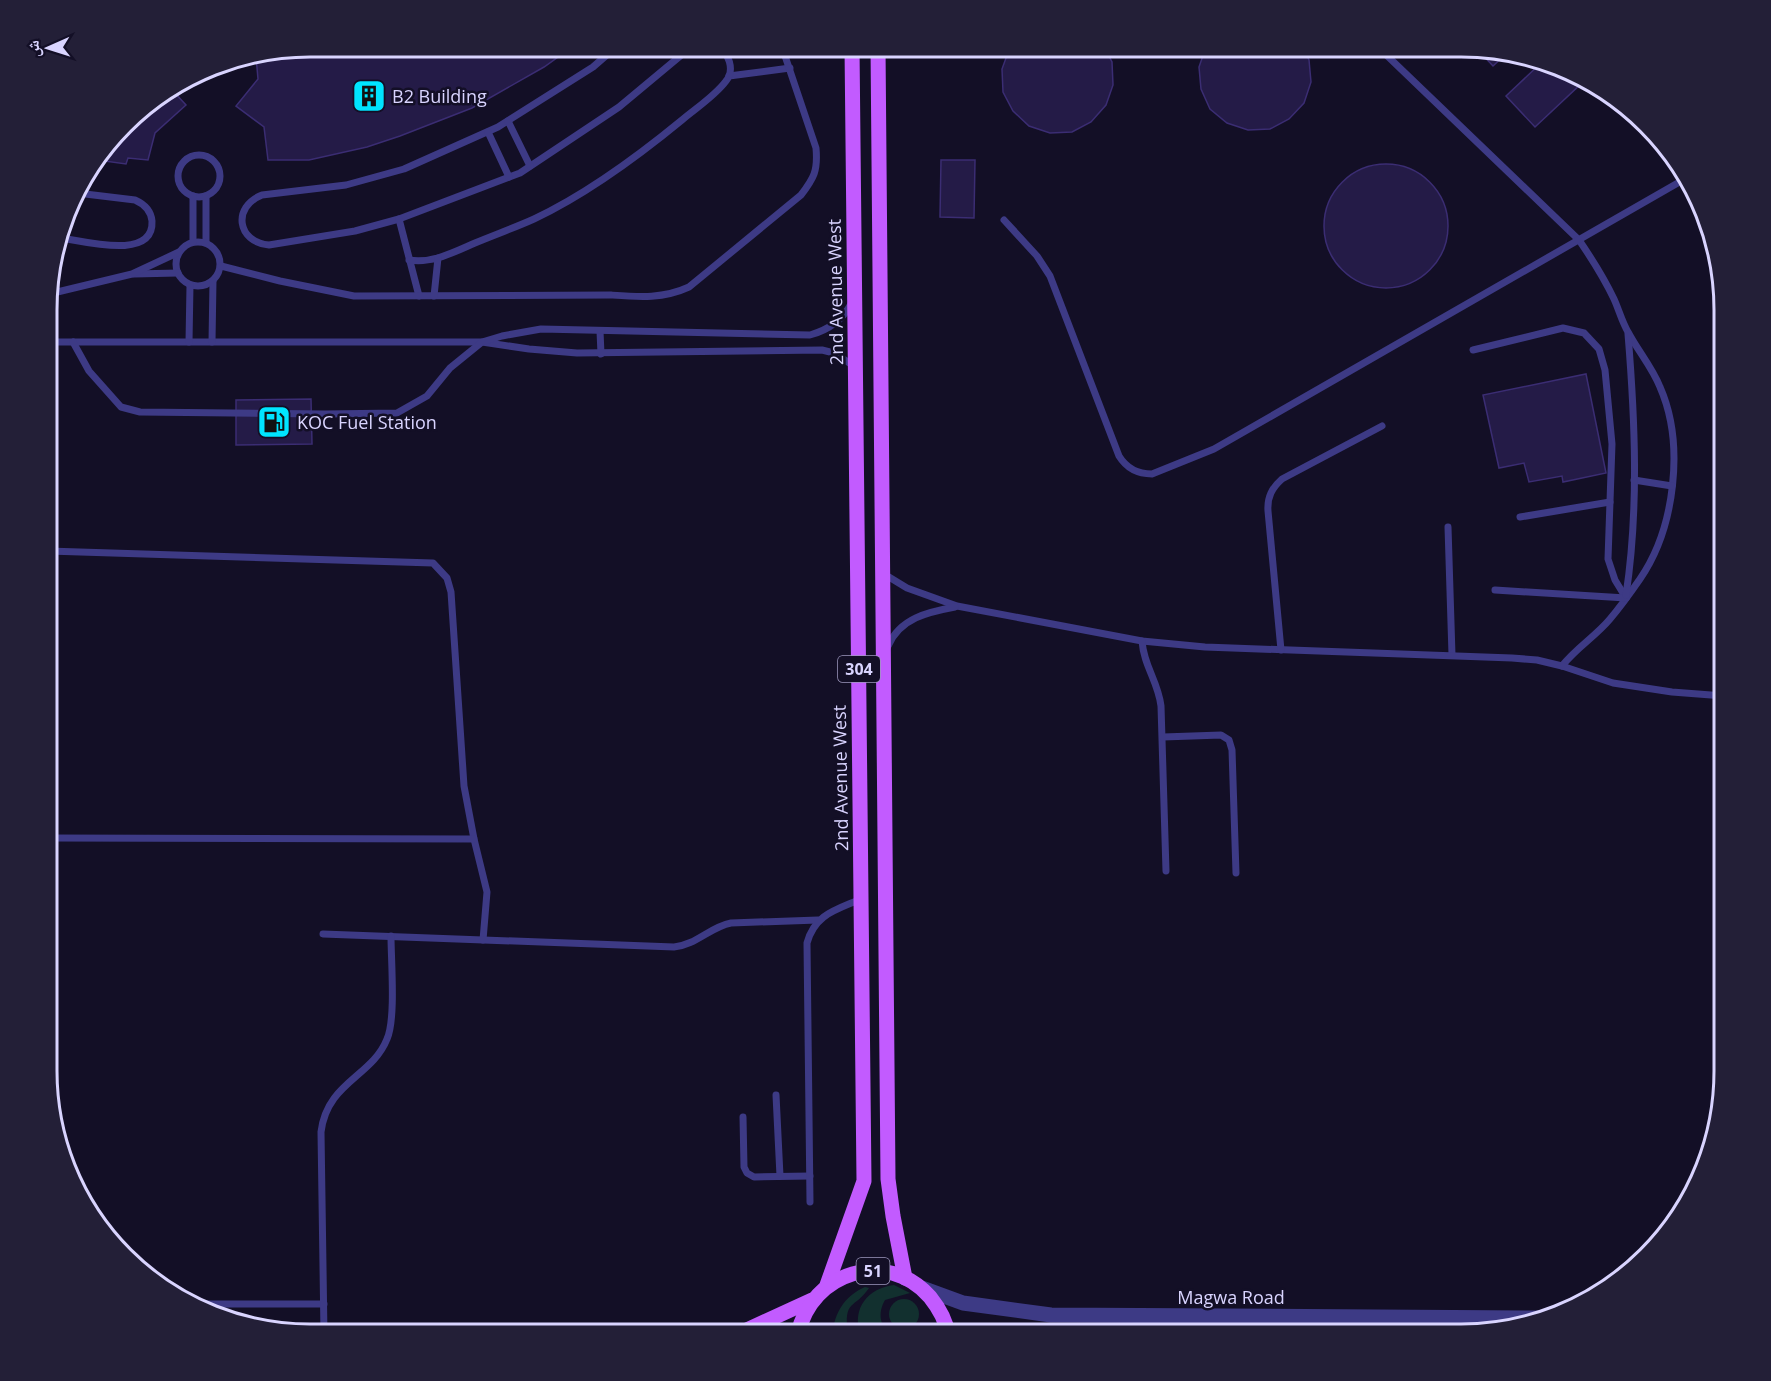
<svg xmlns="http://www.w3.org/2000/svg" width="1771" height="1381" font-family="'Open Sans','Noto Naskh Arabic',sans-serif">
<rect width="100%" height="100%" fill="#130f26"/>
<g fill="#12302f">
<path d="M894,1285l16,8 -25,7c-7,12 -6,26 6,34h-31c-8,-26 8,-46 34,-49z"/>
<path d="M865,1287l4,1c-14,21 -26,11 -21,46h-16c3,-21 12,-38 33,-47z"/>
<circle cx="904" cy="1314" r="15"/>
</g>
<g fill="#241b47" stroke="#3b2d73" stroke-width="1.5">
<polygon points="310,46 572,47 544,67 472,108 400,136 367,147 309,160 268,160 264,127 236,106 258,79 256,56"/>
<polygon points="1010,47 1104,47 1112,62 1113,85 1106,105 1091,122 1072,132 1050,133 1029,126 1013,111 1003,92 1002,69"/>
<polygon points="1206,47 1303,47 1309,60 1311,82 1304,103 1289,119 1270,129 1248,130 1227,123 1210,109 1201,89 1199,67"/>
<polygon points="1480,48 1506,54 1493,66 1478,50"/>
<polygon points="1542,62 1562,67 1584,81 1535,127 1506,96"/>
<polygon points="173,91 186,105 155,133 148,160 128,158 126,164 97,160 137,112"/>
<polygon points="941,160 975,160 974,218 940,217"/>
<circle cx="1386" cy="226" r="62"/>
<polygon points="1586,374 1606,473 1563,482 1562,476 1529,482 1524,463 1499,468 1483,395"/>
<polygon points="311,399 312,444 236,445 236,400"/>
</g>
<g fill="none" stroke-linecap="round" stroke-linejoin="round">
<g stroke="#3d3a85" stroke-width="7">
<path d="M616,47l-23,20 -95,60 -94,42 -58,16 -84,10c-30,12 -25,47 7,50l86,-14 44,-12 121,-46 99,-66 72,-60"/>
<path d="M1378,47l201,193c13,19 25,38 35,59 5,11 8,23 14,33 10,19 24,35 32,55 25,57 15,141 -20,192 -9,13 -19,27 -30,40 -14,17 -34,29 -48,47"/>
<path d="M724,49c14,5 23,4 37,-2"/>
<polyline points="729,76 790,68"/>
<polyline points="508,121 530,166"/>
<polyline points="488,132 509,177"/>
<circle cx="199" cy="176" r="21"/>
<polyline points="206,196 206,243"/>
<polyline points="399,219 419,296"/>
<path d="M1004,220l33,36 13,20 69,180c8,13 19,18 33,18l62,-25 469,-269"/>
<path d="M61,238c23,3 93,23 91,-17 -1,-10 -8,-17 -17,-21l-58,-7"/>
<circle cx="198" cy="264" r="22"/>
<polyline points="193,242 193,196"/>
<path d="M409,260c23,4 45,-8 66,-17 19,-8 39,-15 59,-24 53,-25 103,-62 148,-99 14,-12 33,-24 44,-39 9,-11 3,-29 -9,-34"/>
<path d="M221,266l59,15 74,15 257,-1c28,2 52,4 78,-8l112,-92c13,-17 17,-24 15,-47l-34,-101"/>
<polyline points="134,274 178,273"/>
<polyline points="52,293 61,239"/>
<polyline points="49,294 132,274 179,252"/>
<polyline points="434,296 438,258"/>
<polyline points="600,331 601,354"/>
<polyline points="49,342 482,342 529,349 577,353 822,350 834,353 854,366"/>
<path d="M73,342l16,29 32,36 19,5 185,2 72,-1 30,-17 23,-28 32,-26 20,-6 39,-7 269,6c18,-5 32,-14 41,-31"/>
<polyline points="189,342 190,285"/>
<polyline points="212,342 213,281"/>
<polyline points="1473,350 1563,328 1584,333 1599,349 1605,370 1612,444 1608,559 1615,580 1626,598"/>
<polyline points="1634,480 1672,486"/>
<polyline points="1520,517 1610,502"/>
<polyline points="1448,527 1452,655"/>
<polyline points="48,551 433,563 447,578 451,592 464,786 474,839 487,892 483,940"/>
<polyline points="884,574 907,588 957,606 1142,641 1205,647 1512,658 1537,660 1562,666 1613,683 1672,692 1724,696"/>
<polyline points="1495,590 1626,598"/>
<path d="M1626,595c13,-86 9,-175 2,-261"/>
<path d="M1142,641c2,26 16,40 19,65l5,165"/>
<path d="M888,646c12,-28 40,-34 67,-39"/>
<path d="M1281,650l-13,-139c-1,-14 4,-23 14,-32l100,-53"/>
<polyline points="1163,737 1221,735 1229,740 1232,750 1236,873"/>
<polyline points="48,838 474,839"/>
<path d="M323,934l351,13c22,-2 36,-20 57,-24l87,-3"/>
<polyline points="776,1095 780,1176"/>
<polyline points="743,1117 744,1167 747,1173 754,1177 810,1176"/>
<path d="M810,1202l-3,-259c8,-29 29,-33 54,-44"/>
<polyline points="193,1304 324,1304"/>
<path d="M324,1334l-3,-202c6,-50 51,-55 66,-93 9,-20 4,-78 4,-103"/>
</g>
<polyline stroke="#3d3a85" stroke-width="15" points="922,1288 963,1303 1051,1315 1544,1318"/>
<g stroke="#c25bff" stroke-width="15">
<polyline points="878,47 888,1179 893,1216 905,1278"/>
<polyline points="827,1285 864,1181 852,47"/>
<polyline points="738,1334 812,1300"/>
<path d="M798,1334c13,-62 89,-86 132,-37 8,10 16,24 18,37"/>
</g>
</g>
<defs>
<symbol id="building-square" viewBox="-11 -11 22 22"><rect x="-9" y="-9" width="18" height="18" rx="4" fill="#00e5ff" stroke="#130f26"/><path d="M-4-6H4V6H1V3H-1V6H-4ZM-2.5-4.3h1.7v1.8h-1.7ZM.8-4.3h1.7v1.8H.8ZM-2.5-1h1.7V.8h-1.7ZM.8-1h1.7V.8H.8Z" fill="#111"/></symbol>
<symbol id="fuel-square" viewBox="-11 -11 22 22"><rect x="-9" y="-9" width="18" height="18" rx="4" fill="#00e5ff" stroke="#130f26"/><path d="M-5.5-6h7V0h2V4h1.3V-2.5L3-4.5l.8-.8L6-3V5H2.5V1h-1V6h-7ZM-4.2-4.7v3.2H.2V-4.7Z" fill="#111"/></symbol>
</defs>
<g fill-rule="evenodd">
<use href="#building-square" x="350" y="77" width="38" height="38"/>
<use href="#fuel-square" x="255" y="403" width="38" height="38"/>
</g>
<g text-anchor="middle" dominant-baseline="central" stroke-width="5" stroke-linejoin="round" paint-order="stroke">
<g fill="#130f26" stroke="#9e99be" stroke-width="1.5">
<rect x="838" y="656" width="42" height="26" rx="4.5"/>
<rect x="856.5" y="1258" width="33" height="26" rx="4.5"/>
</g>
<g font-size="16" font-weight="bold" fill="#d9d4ff">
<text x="859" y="669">304</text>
<text x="873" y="1271">51</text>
</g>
<g font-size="18" fill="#d9d4ff" stroke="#130f26" text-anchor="start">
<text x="392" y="96">B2 Building</text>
<text x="297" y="422">KOC Fuel Station</text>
</g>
<g font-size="18" fill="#d9d4ff" stroke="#130f26">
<text transform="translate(835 292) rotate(-91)">2nd Avenue West</text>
<text transform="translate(840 778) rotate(-91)">2nd Avenue West</text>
<text x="1231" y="1297">Magwa Road</text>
</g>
</g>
<path d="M0 0H1771V1381H0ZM310 57H1461A253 253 0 0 1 1714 310V1071A253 253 0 0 1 1461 1324H310A253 253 0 0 1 57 1071V310A253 253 0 0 1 310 57Z" fill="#231f37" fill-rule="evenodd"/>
<path fill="none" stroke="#d9d4ff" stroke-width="3" d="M310 57H1461A253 253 0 0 1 1714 310V1071A253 253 0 0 1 1461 1324H310A253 253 0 0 1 57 1071V310A253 253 0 0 1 310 57Z"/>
<g transform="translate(48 48) rotate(267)" stroke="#130f26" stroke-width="4.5" paint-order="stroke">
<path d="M0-4.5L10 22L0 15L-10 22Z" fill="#d9d4ff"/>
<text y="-9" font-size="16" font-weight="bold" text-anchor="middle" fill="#d9d4ff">ش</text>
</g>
</svg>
